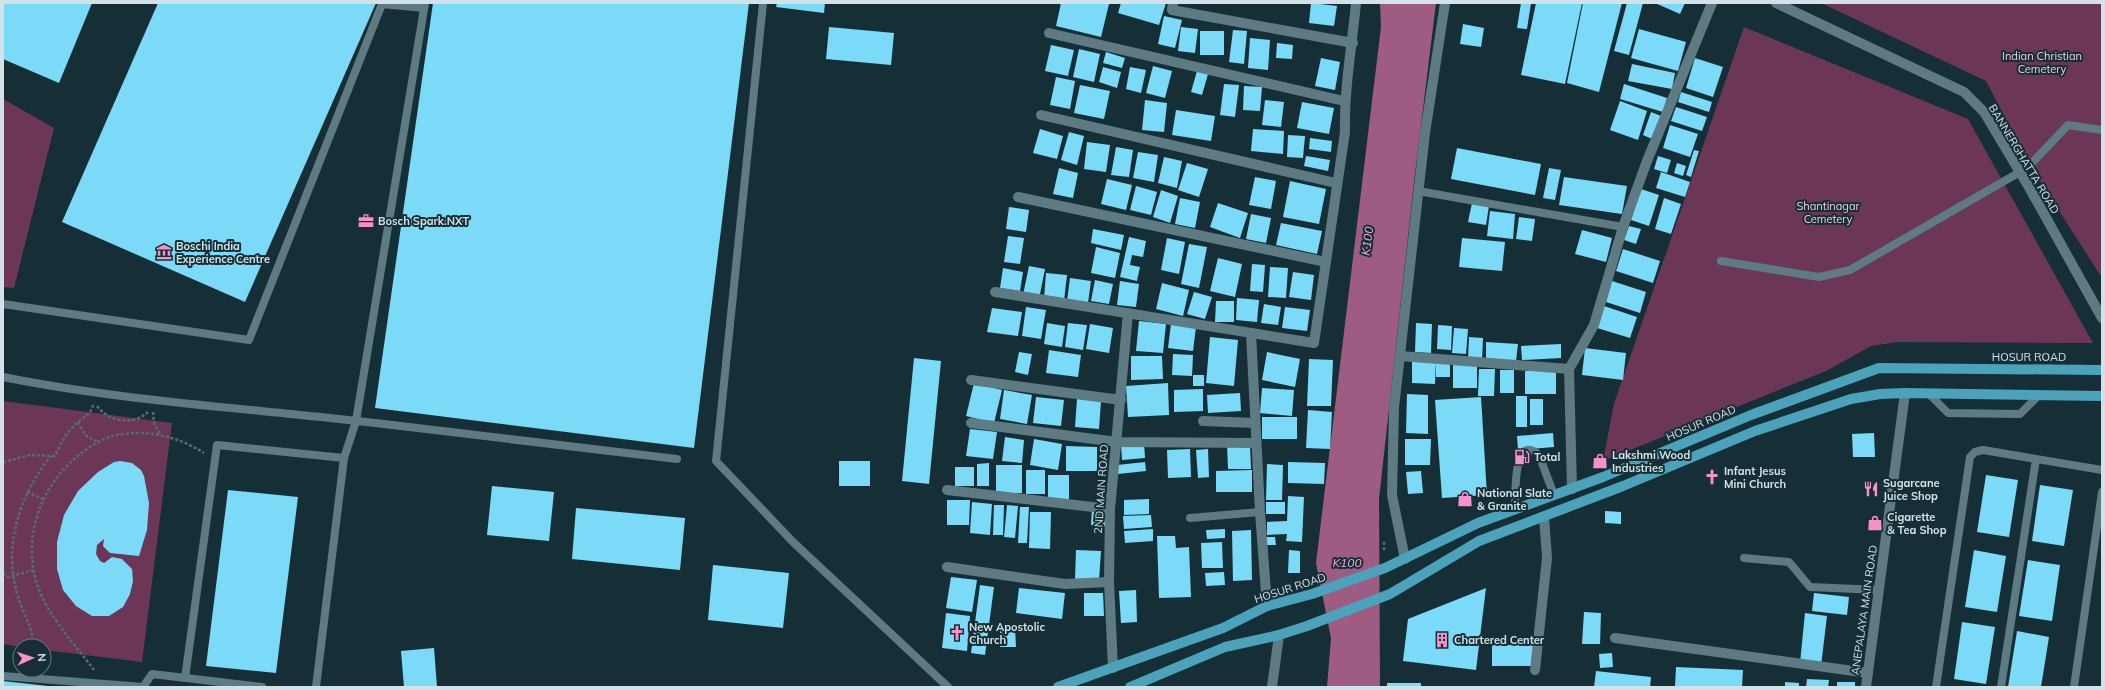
<svg xmlns="http://www.w3.org/2000/svg" width="2105" height="690" font-family="Mulish,sans-serif">
<rect width="100%" height="100%" fill="#162f37"/>
<g fill="#6c3756">
<polygon points="1821,3 2102,3 2102,278 2030,165 1986,81"/>
<polygon points="1744,27 1968,119 2093,343 1897,342 1871,346 1826,371 1603,461 1614,404"/>
<polygon points="3,99 54,128 14,288 3,287"/>
<polygon points="3,401 172,423 142,662 44,650 44,646 20,647 3,644"/>
</g>
<polygon fill="#9e5c82" points="1380,3 1436,3 1414,182 1379,499 1380,687 1327,687 1331,638 1316,563 1381,27"/>
<g fill="#7adaf7">
<polygon points="3,3 92,3 59,83 3,59"/>
<polygon points="158,3 376,3 245,302 62,222"/>
<polygon points="433,3 749,3 694,448 375,408"/>
<polygon points="777,3 825,3 824,13 776,7"/>
<polygon points="1061,3 1109,4 1101,37 1056,26"/>
<polygon points="1121,3 1166,3 1159,25 1118,13"/>
<polygon points="1311,3 1337,6 1334,26 1309,23"/>
<polygon points="1521,3 1531,3 1527,29 1517,28"/>
<polygon points="1536,3 1582,3 1565,84 1521,75"/>
<polygon points="1583,3 1622,3 1599,92 1567,83"/>
<polygon points="1627,3 1643,3 1629,55 1614,51"/>
<polygon points="1655,3 1685,3 1680,14"/>
<polygon points="1164,16 1182,20 1175,48 1158,44"/>
<polygon points="1463,24 1484,28 1481,47 1460,44"/>
<polygon points="829,27 894,33 891,65 826,59"/>
<polygon points="1181,27 1198,29 1195,53 1178,51"/>
<polygon points="1639,29 1686,42 1678,71 1631,58"/>
<polygon points="1233,30 1247,31 1244,64 1229,62"/>
<rect x="1200" y="31" width="24" height="24"/>
<polygon points="1250,38 1270,40 1268,70 1248,68"/>
<polygon points="1277,43 1293,45 1292,59 1276,58"/>
<polygon points="1051,45 1074,50 1068,76 1045,71"/>
<polygon points="1079,49 1100,54 1094,82 1073,77"/>
<polygon points="1106,52 1125,58 1122,68 1103,63"/>
<polygon points="1321,58 1340,62 1335,90 1315,86"/>
<polygon points="1695,58 1723,67 1713,97 1686,88"/>
<polygon points="1632,64 1675,73 1672,89 1628,81"/>
<polygon points="1153,66 1172,71 1165,98 1146,93"/>
<polygon points="1103,67 1121,72 1117,88 1099,82"/>
<polygon points="1130,67 1146,70 1141,93 1126,89"/>
<polygon points="1197,71 1208,74 1202,95 1191,92"/>
<polygon points="1056,77 1075,81 1070,109 1050,105"/>
<polygon points="1224,84 1239,85 1235,117 1220,115"/>
<polygon points="1624,84 1667,98 1663,112 1620,99"/>
<polygon points="1080,85 1110,91 1104,119 1074,113"/>
<polygon points="1244,86 1262,87 1260,111 1243,110"/>
<polygon points="1681,92 1712,102 1709,112 1678,102"/>
<polygon points="1145,100 1167,103 1164,132 1142,130"/>
<polygon points="1265,100 1284,102 1281,127 1262,125"/>
<polygon points="1620,101 1647,111 1638,140 1610,130"/>
<polygon points="1302,102 1334,108 1329,134 1297,128"/>
<polygon points="1676,107 1707,117 1702,131 1671,121"/>
<polygon points="1176,110 1215,116 1211,141 1172,135"/>
<polygon points="1651,112 1661,116 1652,139 1643,135"/>
<polygon points="1670,125 1698,134 1690,157 1663,148"/>
<polygon points="1040,129 1063,136 1057,159 1033,153"/>
<polygon points="1253,129 1284,131 1283,154 1251,151"/>
<polygon points="1069,132 1084,136 1077,165 1061,160"/>
<polygon points="1288,135 1305,136 1303,158 1287,157"/>
<polygon points="1310,138 1332,141 1331,152 1309,149"/>
<polygon points="1087,142 1110,145 1106,172 1084,169"/>
<polygon points="1116,147 1133,150 1129,177 1111,175"/>
<polygon points="1457,148 1541,164 1535,195 1451,179"/>
<polygon points="1694,150 1699,151 1691,177 1686,175"/>
<polygon points="1138,152 1158,155 1154,182 1133,178"/>
<polygon points="1306,156 1330,160 1328,171 1304,166"/>
<polygon points="1658,156 1671,160 1667,173 1654,169"/>
<polygon points="1164,157 1182,161 1177,188 1158,183"/>
<polygon points="1187,163 1208,169 1199,197 1178,190"/>
<polygon points="1677,163 1686,166 1683,176 1674,173"/>
<polygon points="1059,168 1078,173 1073,198 1053,194"/>
<polygon points="1549,168 1561,170 1555,200 1543,198"/>
<polygon points="1661,172 1690,182 1685,197 1656,188"/>
<polygon points="1255,177 1276,181 1271,209 1249,205"/>
<polygon points="1564,177 1627,186 1622,214 1559,205"/>
<polygon points="1107,179 1132,185 1126,210 1101,204"/>
<polygon points="1290,181 1326,189 1319,224 1283,217"/>
<polygon points="1136,186 1157,192 1151,215 1130,210"/>
<polygon points="1641,189 1659,195 1649,226 1631,220"/>
<polygon points="1161,190 1178,196 1170,223 1153,217"/>
<polygon points="1180,198 1200,202 1195,228 1175,224"/>
<polygon points="1664,198 1681,204 1671,234 1655,229"/>
<polygon points="1218,203 1248,213 1240,238 1210,227"/>
<polygon points="1472,203 1489,206 1486,225 1468,222"/>
<polygon points="1009,207 1029,210 1026,232 1006,229"/>
<polygon points="1490,211 1515,214 1513,239 1487,236"/>
<polygon points="1251,214 1271,218 1266,243 1246,239"/>
<polygon points="1519,217 1535,219 1532,241 1516,239"/>
<polygon points="1281,223 1322,231 1317,254 1276,245"/>
<polygon points="1629,226 1641,229 1636,244 1624,240"/>
<polygon points="1093,229 1124,235 1121,250 1091,243"/>
<polygon points="1582,230 1612,238 1606,262 1575,254"/>
<polygon points="1008,236 1024,238 1020,264 1004,262"/>
<polygon points="1129,237 1146,241 1143,257 1132,255 1130,265 1140,267 1137,281 1120,277"/>
<polygon points="1167,238 1185,242 1179,274 1161,270"/>
<polygon points="1462,238 1505,242 1502,271 1459,267"/>
<polygon points="1189,244 1207,247 1199,288 1181,284"/>
<polygon points="1096,247 1120,253 1115,278 1091,273"/>
<polygon points="1623,249 1660,261 1653,283 1616,271"/>
<polygon points="1218,258 1242,264 1235,297 1210,291"/>
<polygon points="1252,264 1265,265 1263,292 1250,291"/>
<polygon points="1029,266 1045,269 1039,299 1023,295"/>
<polygon points="1270,267 1288,268 1286,298 1268,297"/>
<polygon points="1003,268 1023,272 1020,291 1000,288"/>
<polygon points="1293,272 1314,275 1311,300 1289,297"/>
<polygon points="1046,273 1067,275 1064,301 1044,299"/>
<polygon points="1070,278 1091,281 1088,303 1067,301"/>
<polygon points="1095,280 1113,284 1109,304 1091,301"/>
<polygon points="1120,281 1139,284 1136,307 1117,305"/>
<polygon points="1612,281 1646,292 1640,313 1606,302"/>
<polygon points="1162,283 1189,290 1183,316 1156,309"/>
<polygon points="1194,292 1212,297 1205,319 1187,314"/>
<polygon points="1237,298 1259,300 1257,322 1236,320"/>
<polygon points="1216,301 1234,301 1234,322 1215,322"/>
<polygon points="1264,304 1281,307 1278,325 1261,323"/>
<polygon points="1604,306 1637,317 1630,338 1597,328"/>
<polygon points="1026,307 1046,310 1041,339 1022,336"/>
<polygon points="1285,307 1310,310 1307,331 1282,328"/>
<polygon points="992,308 1022,312 1018,336 987,332"/>
<polygon points="1139,321 1166,324 1163,353 1136,351"/>
<polygon points="1047,323 1065,326 1062,347 1044,344"/>
<polygon points="1068,323 1087,325 1083,350 1065,347"/>
<polygon points="1416,323 1432,324 1431,353 1415,352"/>
<polygon points="1090,324 1113,328 1109,353 1086,349"/>
<polygon points="1171,324 1196,327 1193,351 1168,348"/>
<polygon points="1438,325 1452,326 1451,350 1437,349"/>
<polygon points="1454,328 1468,329 1466,354 1452,353"/>
<polygon points="1210,337 1238,340 1234,386 1206,383"/>
<polygon points="1469,337 1483,338 1482,360 1468,359"/>
<polygon points="1486,342 1518,344 1516,361 1486,359"/>
<polygon points="1561,344 1561,358 1522,360 1521,346"/>
<polygon points="1585,348 1626,353 1623,380 1582,375"/>
<polygon points="1049,350 1081,355 1078,377 1046,373"/>
<polygon points="1019,352 1032,354 1028,375 1015,372"/>
<polygon points="1267,352 1300,359 1295,387 1262,380"/>
<polygon points="1173,354 1193,355 1192,376 1172,375"/>
<polygon points="1131,356 1162,356 1163,379 1131,380"/>
<polygon points="914,358 941,361 929,484 902,481"/>
<polygon points="1309,359 1333,360 1331,406 1307,406"/>
<polygon points="1412,360 1436,360 1435,384 1412,383"/>
<rect x="1436" y="361" width="14" height="16"/>
<rect x="1453" y="364" width="24" height="24"/>
<polygon points="1479,369 1495,369 1494,396 1478,396"/>
<rect x="1500" y="370" width="14" height="23"/>
<rect x="1525" y="371" width="31" height="23"/>
<rect x="1193" y="375" width="11" height="11"/>
<polygon points="974,383 1002,390 994,423 966,416"/>
<polygon points="1168,383 1169,415 1128,417 1126,386"/>
<polygon points="1262,388 1294,390 1292,416 1260,413"/>
<polygon points="1203,389 1203,411 1174,412 1174,390"/>
<polygon points="1004,390 1032,395 1027,424 1000,419"/>
<polygon points="1240,393 1241,411 1208,413 1207,395"/>
<polygon points="1407,394 1428,395 1428,434 1406,433"/>
<rect x="1516" y="396" width="11" height="31"/>
<polygon points="1036,397 1064,400 1061,426 1033,423"/>
<polygon points="1481,397 1487,495 1442,498 1435,400"/>
<polygon points="1077,399 1101,401 1099,429 1075,427"/>
<rect x="1530" y="399" width="13" height="26"/>
<polygon points="1308,410 1332,412 1330,449 1306,448"/>
<rect x="1262" y="417" width="35" height="22"/>
<polygon points="970,429 997,432 993,459 966,456"/>
<polygon points="1553,433 1554,447 1518,450 1517,436"/>
<polygon points="1874,433 1875,457 1853,457 1852,434"/>
<polygon points="1005,437 1024,440 1022,463 1002,461"/>
<polygon points="1034,439 1062,444 1058,470 1030,465"/>
<polygon points="1405,439 1431,439 1430,465 1405,465"/>
<polygon points="1144,443 1145,458 1122,460 1121,444"/>
<polygon points="1227,445 1250,445 1251,469 1228,469"/>
<polygon points="1066,446 1097,447 1097,471 1066,471"/>
<polygon points="1190,449 1191,477 1168,478 1167,450"/>
<polygon points="1208,449 1209,477 1198,478 1196,450"/>
<polygon points="120,461 132,463 141,470 144,476 149,503 147,530 139,556 110,553 103,546 104,539 97,545 96,554 100,561 104,563 112,557 122,559 132,569 133,581 130,594 123,607 109,616 92,616 76,606 63,590 57,569 57,542 64,515 78,491 98,472 114,462"/>
<rect x="839" y="461" width="31" height="25"/>
<polygon points="1145,462 1146,471 1118,474 1117,465"/>
<polygon points="1288,462 1325,463 1324,484 1288,483"/>
<polygon points="989,463 989,486 977,486 977,464"/>
<polygon points="1267,464 1283,465 1282,500 1266,500"/>
<rect x="996" y="465" width="26" height="28"/>
<rect x="955" y="467" width="19" height="19"/>
<rect x="1026" y="470" width="19" height="24"/>
<polygon points="1252,470 1252,492 1216,492 1216,471"/>
<polygon points="1421,471 1423,493 1408,494 1406,472"/>
<rect x="1048" y="475" width="21" height="24"/>
<polygon points="1986,475 2018,480 2009,537 1977,532"/>
<polygon points="2040,485 2073,490 2064,546 2032,541"/>
<polygon points="492,486 554,492 549,541 487,535"/>
<polygon points="228,490 298,497 276,673 206,666"/>
<polygon points="1288,496 1304,497 1302,542 1286,541 1287,534 1267,535 1267,522 1287,521"/>
<polygon points="1149,499 1149,514 1124,515 1124,500"/>
<polygon points="947,500 970,500 969,525 947,525"/>
<polygon points="972,502 992,504 990,535 970,533"/>
<rect x="1266" y="502" width="19" height="12"/>
<polygon points="994,505 1004,505 1003,535 993,535"/>
<polygon points="1007,505 1018,506 1015,538 1004,537"/>
<polygon points="1020,507 1029,507 1027,543 1018,543"/>
<polygon points="576,508 685,518 680,570 572,559"/>
<polygon points="1092,509 1109,510 1108,527 1091,525"/>
<polygon points="1605,511 1621,512 1621,524 1605,523"/>
<polygon points="1030,512 1051,512 1050,549 1029,548"/>
<polygon points="1151,515 1152,527 1124,529 1123,516"/>
<polygon points="1153,529 1153,541 1125,543 1124,531"/>
<polygon points="1225,529 1225,538 1207,539 1206,530"/>
<polygon points="1251,530 1252,580 1233,581 1232,531"/>
<polygon points="1157,536 1175,536 1176,548 1189,547 1191,597 1159,598"/>
<polygon points="1263,537 1275,537 1276,545 1264,545"/>
<polygon points="1222,542 1223,568 1202,568 1201,543"/>
<polygon points="1076,550 1101,551 1099,581 1075,579"/>
<polygon points="1289,550 1300,551 1300,573 1288,573"/>
<polygon points="1974,550 2006,556 1997,612 1965,607"/>
<polygon points="2028,560 2060,565 2052,621 2019,616"/>
<polygon points="713,565 789,573 783,628 708,620"/>
<polygon points="1224,572 1225,585 1206,586 1205,573"/>
<polygon points="951,577 977,580 972,612 946,608"/>
<polygon points="980,585 994,587 985,655 971,653"/>
<polygon points="1019,588 1065,593 1062,619 1016,613"/>
<polygon points="1486,588 1476,670 1403,661 1408,619"/>
<polygon points="1136,590 1137,622 1121,623 1119,591"/>
<polygon points="1084,593 1103,593 1104,616 1084,616"/>
<polygon points="1814,593 1849,597 1847,615 1812,611"/>
<polygon points="1584,612 1601,613 1600,644 1582,644"/>
<polygon points="946,613 970,616 967,651 942,648"/>
<polygon points="1805,613 1827,616 1821,666 1800,663"/>
<polygon points="1962,622 1995,627 1986,684 1954,679"/>
<polygon points="1000,627 1015,627 1016,647 1000,647"/>
<polygon points="2017,631 2049,637 2041,687 2008,687"/>
<rect x="1492" y="645" width="43" height="21"/>
<polygon points="434,648 437,687 404,687 401,651"/>
<polygon points="1612,653 1613,667 1600,668 1599,654"/>
<polygon points="1676,667 1743,670 1742,687 1675,687"/>
<polygon points="1596,671 1651,677 1650,687 1594,687"/>
<polygon points="1807,679 1829,680 1828,687 1806,687"/>
<polygon points="3,681 48,686 48,687 3,687"/>
<polygon points="1785,682 1799,683 1799,687 1785,687"/>
<rect x="1837" y="682" width="18" height="5"/>
<rect x="1387" y="683" width="34" height="4"/>
</g>
<g fill="none" stroke-linecap="round" stroke-linejoin="round">
<g stroke="#566c73" stroke-width="2.5" stroke-dasharray="3 2" stroke-linecap="butt">
<path d="M97,406c12,16 36,20 51,6"/>
<polyline points="153,412 154,423 160,435"/>
<polyline points="78,422 85,435 98,442"/>
<path d="M3,462l27,-7 25,1c5,-11 10,-21 18,-29 7,-9 18,-11 20,-22"/>
<polyline points="27,492 43,499"/>
<polyline points="1384,550 1384,540"/>
<polyline points="3,573 8,577 34,570"/>
<path d="M32,646c2,-20 -7,-27 -13,-46 -17,-52 -1,-103 32,-144"/>
<path d="M94,670c-22,-30 -52,-59 -60,-97 -9,-48 12,-96 53,-124 10,-7 23,-14 36,-15 27,-4 58,4 81,19"/>
</g>
<g stroke="#5e7a83" stroke-width="8">
<polyline points="763,3 716,461 793,542 948,687"/>
<polyline points="1418,191 1623,227"/>
<polyline points="1721,261 1819,277 1850,270 2020,172 2030,165 2068,125 2102,130"/>
<polyline points="3,304 249,340 382,4 424,8"/>
<path d="M3,377c105,21 212,29 318,40 119,13 238,28 356,42"/>
<polyline points="1928,393 1948,413 2020,414 2039,395"/>
<path d="M1515,509c1,-12 -3,-78 24,-54l15,40"/>
<polyline points="1190,518 1260,512"/>
<polyline points="1744,558 1789,562 1810,587 1879,590"/>
<polyline points="3,676 143,687"/>
<polyline points="185,678 217,445 344,458"/>
<polyline points="143,687 152,674 262,687"/>
<polyline points="316,687 344,458 356,421 425,3"/>
<polyline points="1936,687 1970,457 1975,452 1983,450 2102,470"/>
<polyline points="2001,687 2036,459"/>
<polyline points="2074,687 2102,492"/>
</g>
<g stroke="#5e7a83" stroke-width="10">
<polyline points="1173,3 1172,10 1353,43"/>
<polyline points="1049,33 1344,101"/>
<polyline points="1041,115 1336,183"/>
<polyline points="1018,197 1326,262"/>
<path d="M995,292l319,51 31,-211c-1,-43 7,-86 11,-129"/>
<polyline points="1251,333 1260,512 1267,606"/>
<polyline points="1400,356 1569,369"/>
<polyline points="971,380 1121,400"/>
<polyline points="1203,421 1255,423"/>
<polyline points="971,423 1117,442 1256,443"/>
<polyline points="1572,489 1569,369 1594,325 1623,227 1647,161 1712,3"/>
<polyline points="947,490 1110,509"/>
<polyline points="1405,559 1392,495 1394,408 1425,133 1445,3"/>
<polyline points="947,567 1065,584 1109,582"/>
<polyline points="1615,638 1868,673"/>
<polyline points="1113,668 1109,582 1110,509 1128,313"/>
<polyline points="1535,670 1547,558 1544,517"/>
<polyline points="1272,687 1279,635"/>
</g>
<polyline stroke="#5e7a83" stroke-width="10" points="1866,687 1905,393"/>
<polyline stroke="#5e7a83" stroke-width="10" points="1776,3 1964,92 1984,112 2030,189 2102,318"/>
<g stroke="#4aa2bb" stroke-width="10">
<polyline points="1058,687 1223,628 1267,606 1312,594 1385,568 1478,523 1603,477 1751,415 1879,368 2102,370"/>
<polyline points="1130,687 1225,647 1279,635 1307,626 1390,594 1479,541 1623,486 1755,431 1851,399 1880,394 1905,393 2102,396"/>
</g>
</g>
<defs>
<symbol id="office-bare" viewBox="-9 -9 18 18"><path d="M-6-3h4V-5.5h4V-3h4V5H-6ZM-1-4.5V-3h2v-1.5ZM-6 0V1H6V0Z" fill="#f890cc" stroke="#162f37" stroke-width="2.5" paint-order="stroke"/></symbol>
<symbol id="museum-bare" viewBox="-9 -9 18 18"><path d="M0-6L6-3V-2H-6V-3ZM-5-1h2V3h-2ZM-1-1h2V3h-2ZM3-1h2V3H3ZM-6 4H6V6H-6Z" fill="#f890cc" stroke="#162f37" stroke-width="2.5" paint-order="stroke"/></symbol>
<symbol id="fuel-bare" viewBox="-9 -9 18 18"><path d="M-5.5-6h7V0h2V4h1.3V-2.5L3-4.5l.8-.8L6-3V5H2.5V1h-1V6h-7ZM-4.2-4.7v3.2H.2V-4.7Z" fill="#f890cc" stroke="#162f37" stroke-width="2.5" paint-order="stroke"/></symbol>
<symbol id="shop-bare" viewBox="-9 -9 18 18"><path d="M-5-2.5h2.3a2.7 3.5 0 0 1 5.4 0H5L5.5 6h-11ZM-1.5-2.5h3a1.5 2.3 0 0 0-3 0Z" fill="#f890cc" stroke="#162f37" stroke-width="2.5" paint-order="stroke"/></symbol>
<symbol id="church-bare" viewBox="-9 -9 18 18"><path d="M-1.2-6h2.4v3.5h3.3v2.4h-3.3V6h-2.4V-.1h-3.3v-2.4h3.3Z" fill="#f890cc" stroke="#162f37" stroke-width="2.5" paint-order="stroke"/></symbol>
<symbol id="restaurant-bare" viewBox="-9 -9 18 18"><path d="M-5-6h1v4h1v-4h1v4h1v-4h1v5L-1.5 .5V6h-2V.5L-5-1ZM5-6V6H3V1.5H1.5Q1.5-4 5-6Z" fill="#f890cc" stroke="#162f37" stroke-width="2.5" paint-order="stroke"/></symbol>
<symbol id="building-bare" viewBox="-9 -9 18 18"><path d="M-4-6H4V6H1V3H-1V6H-4ZM-2.5-4.3h1.7v1.8h-1.7ZM.8-4.3h1.7v1.8H.8ZM-2.5-1h1.7V.8h-1.7ZM.8-1h1.7V.8H.8Z" fill="#f890cc" stroke="#162f37" stroke-width="2.5" paint-order="stroke"/></symbol>
</defs>
<g fill-rule="evenodd">
<use href="#office-bare" x="355" y="210" width="22" height="22"/>
<use href="#museum-bare" x="153" y="241" width="22" height="22"/>
<use href="#fuel-bare" x="1511" y="446" width="22" height="22"/>
<use href="#shop-bare" x="1589" y="450" width="22" height="22"/>
<use href="#church-bare" x="1701" y="466" width="22" height="22"/>
<use href="#restaurant-bare" x="1860" y="478" width="22" height="22"/>
<use href="#shop-bare" x="1454" y="488" width="22" height="22"/>
<use href="#shop-bare" x="1864" y="512" width="22" height="22"/>
<use href="#church-bare" x="946" y="622" width="22" height="22"/>
<use href="#building-bare" x="1431" y="629" width="22" height="22"/>
</g>
<g text-anchor="middle" dominant-baseline="central" stroke-width="4" stroke-linejoin="round" paint-order="stroke">
<g font-size="11" fill="#f4cce1" stroke="#162f37">
<text x="2042" y="56">Indian Christian<tspan x="2042" dy="13">Cemetery</tspan></text>
<text x="1828" y="206">Shantinagar<tspan x="1828" dy="13">Cemetery</tspan></text>
</g>
<g font-size="11" fill="#d3e2e7" stroke="#162f37">
<text transform="translate(2024 159) rotate(59)">BANNERGHATTA ROAD</text>
<text x="2029" y="357">HOSUR ROAD</text>
<text transform="translate(1701 423) rotate(-23)">HOSUR ROAD</text>
<text transform="translate(1101 489) rotate(-86)">2ND MAIN ROAD</text>
<text transform="translate(1290 588) rotate(-18)">HOSUR ROAD</text>
<text transform="translate(1864 610) rotate(-82)">ANEPALAYA MAIN ROAD</text>
</g>
<g font-size="11" font-weight="bold" fill="#d3e2e7" stroke="#162f37" text-anchor="start">
<text x="378" y="221">Bosch Spark.NXT</text>
<text x="176" y="246">Boschi India<tspan x="176" dy="13">Experience Centre</tspan></text>
<text x="1612" y="455">Lakshmi Wood<tspan x="1612" dy="13">Industries</tspan></text>
<text x="1534" y="457">Total</text>
<text x="1724" y="471">Infant Jesus<tspan x="1724" dy="13">Mini Church</tspan></text>
<text x="1883" y="483">Sugarcane<tspan x="1883" dy="13">Juice Shop</tspan></text>
<text x="1477" y="493">National Slate<tspan x="1477" dy="13">&amp; Granite</tspan></text>
<text x="1887" y="517">Cigarette<tspan x="1887" dy="13">&amp; Tea Shop</tspan></text>
<text x="969" y="627">New Apostolic<tspan x="969" dy="13">Church</tspan></text>
<text x="1454" y="640">Chartered Center</text>
</g>
<g font-size="12" font-style="italic" fill="#f9add7" stroke="#162f37">
<text transform="translate(1367 241) rotate(-82)">K100</text>
<text x="1347" y="562">K100</text>
</g>
</g>
<rect width="2105" height="690" fill="none" stroke="#d3e2e7" stroke-width="8"/>
<g transform="translate(32 658) rotate(87)"><circle r="19" fill="#162f37" stroke="#62777d"/>
<path d="M0-3L7 15L0 10L-7 15Z" fill="#f890cc"/>
<text y="-6" font-size="11" font-weight="bold" text-anchor="middle" fill="#d3e2e7">N</text>
</g>
</svg>
